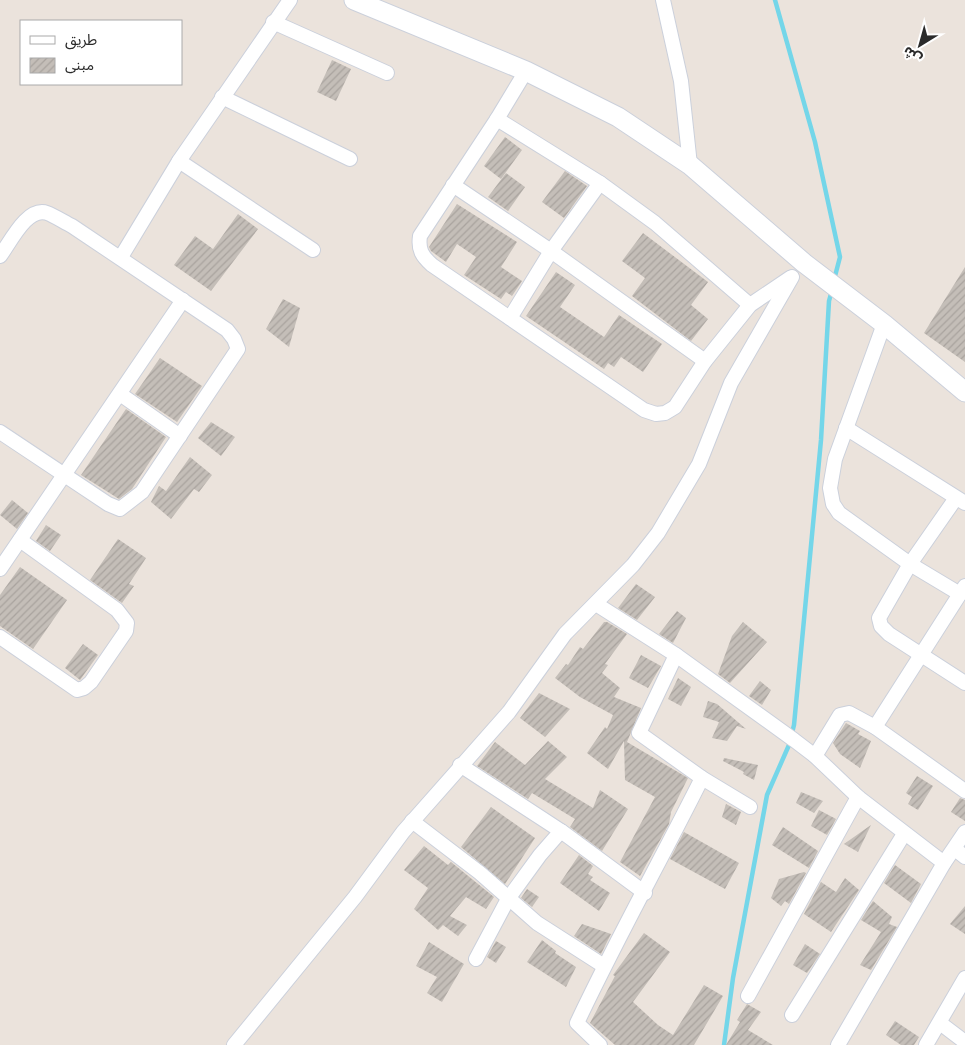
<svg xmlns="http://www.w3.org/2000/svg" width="965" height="1045" font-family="Quicksand,'Noto Sans Arabic',sans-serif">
<defs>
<pattern id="building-hatch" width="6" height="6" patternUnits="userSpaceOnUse" patternTransform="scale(1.25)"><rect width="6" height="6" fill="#c4beb8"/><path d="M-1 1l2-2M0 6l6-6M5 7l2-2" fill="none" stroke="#a9a39e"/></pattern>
</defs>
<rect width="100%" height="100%" fill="#ebe3dc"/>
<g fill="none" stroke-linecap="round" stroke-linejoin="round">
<g stroke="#74d6e9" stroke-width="4.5">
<polyline points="775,0 815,142 840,257 834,280"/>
<polyline points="724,1045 733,978 767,795 789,745 794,725 821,440 829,301 832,290"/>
</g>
</g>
<g fill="url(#building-hatch)">
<polygon points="332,60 351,69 336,101 317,92"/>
<polygon points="505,137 522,150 501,179 484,166"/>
<polygon points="565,171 587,186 564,218 542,202"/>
<polygon points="506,173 525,187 508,211 488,197"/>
<polygon points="457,204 517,242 501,267 522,281 512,296 506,292 501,299 464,275 476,257 457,244 446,262 431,251 429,247"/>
<polygon points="238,214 258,229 211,291 174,265 195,236 213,249"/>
<polygon points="643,233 708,282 691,305 708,319 691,341 632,296 645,278 622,261"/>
<polygon points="965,267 965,362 924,333"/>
<polygon points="556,272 575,285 560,307 604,337 619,315 662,344 643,372 621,357 614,367 608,363 604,369 526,316"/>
<polygon points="283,299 300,308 289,347 266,329"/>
<polygon points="160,358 202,386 177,422 135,394"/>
<polygon points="126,409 166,437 132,489 119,499 81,475"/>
<polygon points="211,422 235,437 221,456 198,438"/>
<polygon points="190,457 212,475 199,492 194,489 171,519 151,502 159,486 166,491"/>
<polygon points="12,500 28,513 17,529 0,515"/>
<polygon points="46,525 61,535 50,551 36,541"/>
<polygon points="118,539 146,558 129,584 134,586 122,603 90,580"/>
<polygon points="20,567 67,600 33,649 0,626 0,595"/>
<polygon points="636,584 655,597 637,620 618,608"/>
<polygon points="677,611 686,618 673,643 659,634"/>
<polygon points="604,622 607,622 627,634 605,664 608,665 602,673 620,688 614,697 641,708 627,742 688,778 671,812 669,824 640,876 620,862 655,797 625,780 624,741 608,769 587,753 605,727 607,729 613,715 580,697 555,678 566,664 568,665 580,647 583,649"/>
<polygon points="743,622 767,642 730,683 718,674 732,636"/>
<polygon points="83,644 98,655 80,680 65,668"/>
<polygon points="641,655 661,666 648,688 629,678"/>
<polygon points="678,678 691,687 681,706 668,699"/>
<polygon points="760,681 771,690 762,705 749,696"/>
<polygon points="539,693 570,709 545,737 520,718"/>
<polygon points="708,701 717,704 746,729 737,726 727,741 712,738 719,722 703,717"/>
<polygon points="846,723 860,731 858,734 871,741 860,768 840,754 833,743"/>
<polygon points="548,741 567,757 545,779 593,808 600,790 628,809 602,851 570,827 575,819 532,793 528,799 477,766 495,742 525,765"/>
<polygon points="724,758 758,765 754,780 743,774 744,772 723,761"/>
<polygon points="917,776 933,786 918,810 908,804 912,797 906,793"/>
<polygon points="801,792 823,801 814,813 796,803"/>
<polygon points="960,798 965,800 965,821 951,812"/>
<polygon points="726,804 741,812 736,825 722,817"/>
<polygon points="491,807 535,838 505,884 461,847"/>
<polygon points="819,810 836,819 827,835 811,826"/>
<polygon points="871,825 858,852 844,844"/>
<polygon points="783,827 818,851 809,868 772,845"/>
<polygon points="684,832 739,863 725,889 670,859"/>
<polygon points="424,846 448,865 451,862 494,897 486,909 466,897 450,916 467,925 458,936 443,925 438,930 414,909 428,888 404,870"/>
<polygon points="579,855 593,866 588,874 593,877 590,880 610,893 599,911 560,883"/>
<polygon points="895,865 921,884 911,903 884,883"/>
<polygon points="804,872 806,873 789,904 785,901 781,906 771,898 779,879"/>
<polygon points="845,878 859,890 831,932 804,914 821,882 836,892"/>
<polygon points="527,889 539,897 532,907 521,898"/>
<polygon points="873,901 892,917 889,924 897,927 871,970 860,965 881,932 861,920"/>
<polygon points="965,906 965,934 950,924"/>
<polygon points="582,924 611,934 601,954 574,936"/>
<polygon points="644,933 670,952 633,1002 658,1025 673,1035 704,985 723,996 694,1045 615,1045 590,1023 615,976 613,975"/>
<polygon points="542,940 556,951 555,953 576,967 566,987 527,962"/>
<polygon points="496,941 506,947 496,963 487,957"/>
<polygon points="429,942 464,964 442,1002 427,993 437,977 416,966"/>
<polygon points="805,944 820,954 807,973 793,965"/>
<polygon points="747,1004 761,1012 748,1030 773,1045 726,1045 740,1022 737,1020"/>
<polygon points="895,1021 919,1037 914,1045 901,1045 886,1035"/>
</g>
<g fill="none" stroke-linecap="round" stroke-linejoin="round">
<defs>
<g id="street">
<polyline points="663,0 681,81 690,165"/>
<polyline points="273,22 387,73"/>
<path d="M526,71l-29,48 -77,117c-2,14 2,20 12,29l212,145 12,4 9,-1 10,-6 30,-46 45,-56 40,-27"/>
<polyline points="222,97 350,159"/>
<polyline points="497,119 600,183 655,223 750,305"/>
<polyline points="179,161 313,250"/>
<polyline points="453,185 551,251 705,361"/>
<path d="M0,256c10,-13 27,-50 47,-43 8,3 17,9 25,13l155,104 7,9 4,10 -96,143 -22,17 -12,-5 -108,-72"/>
<polyline points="121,257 179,161 290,0"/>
<polyline points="510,318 551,251 600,183"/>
<polyline points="884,324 835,459 830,488 833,504 839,513 910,564 960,594"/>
<polyline points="120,394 180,436"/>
<polyline points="846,428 965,503"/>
<polyline points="956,498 910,564 879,618 881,626 889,634 965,683"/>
<polyline points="0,569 183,300"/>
<polyline points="596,604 676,655 794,740 815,756 858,797 944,863"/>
<polyline points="0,637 77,690 84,688 91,682 126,631 127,623 117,610 20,540"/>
<polyline points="676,655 639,733 702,778 750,807"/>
<polyline points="875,727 965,586"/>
<polyline points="815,756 840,715 849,713 875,727 965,791"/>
<polyline points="460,765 561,831 645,893"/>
<polyline points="412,821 480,873 537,923 604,966"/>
<polyline points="955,849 965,857"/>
<polyline points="476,959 508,899 540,855 561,831"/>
<polyline points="748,996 858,797"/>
<polyline points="792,1015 904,834"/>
<polyline points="940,1023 965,1042"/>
<polyline points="234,1045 355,897 403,832 509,712 565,634 633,565 658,533 699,464 731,383 792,277"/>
<path d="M600,1045l-23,-22c39,-83 84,-163 125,-245"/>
<polyline points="838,1045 944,863 965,832"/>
<polyline points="926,1045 965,978"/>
</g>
<polyline id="secondary" points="354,0 526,71 618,117 690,165 804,263 884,324 965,392"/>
</defs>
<use href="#street" stroke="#cbd0db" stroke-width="16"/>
<use href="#secondary" stroke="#cbd0db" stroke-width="21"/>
<use href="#street" stroke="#fff" stroke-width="14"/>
<use href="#secondary" stroke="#fff" stroke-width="19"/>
</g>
<rect x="20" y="20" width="162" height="65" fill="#ffffff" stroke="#aaaaaa"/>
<rect x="30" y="36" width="25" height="8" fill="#ffffff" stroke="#aaaaaa"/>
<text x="65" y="45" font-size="15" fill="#2a2a2a">طريق</text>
<rect x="30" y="58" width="25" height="15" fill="url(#building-hatch)" stroke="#aaaaaa"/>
<text x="65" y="70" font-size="15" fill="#2a2a2a">مبنى</text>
<g transform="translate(920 45) rotate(217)" stroke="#ffffff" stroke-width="4" paint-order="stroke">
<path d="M0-4L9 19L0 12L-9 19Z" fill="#2a2a2a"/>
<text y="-8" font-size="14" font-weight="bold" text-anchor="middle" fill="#2a2a2a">ش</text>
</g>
</svg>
